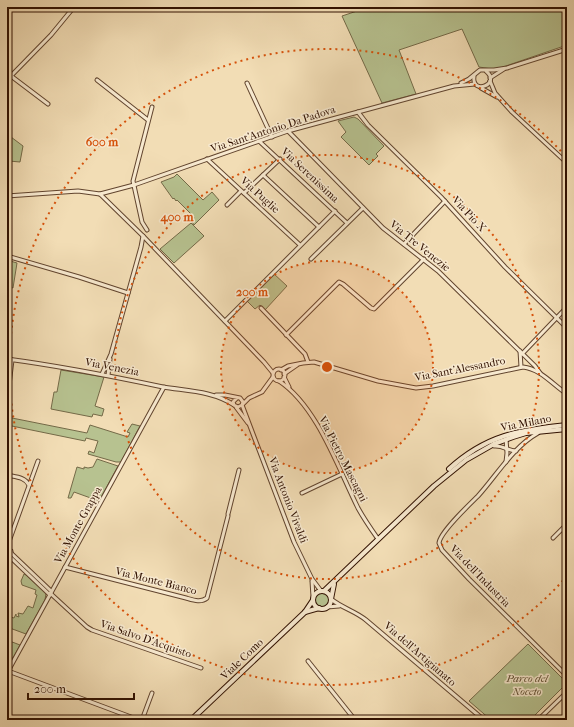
<svg xmlns="http://www.w3.org/2000/svg" width="574" height="727" font-family="'IM FELL French Canon',serif">
<rect width="100%" height="100%" fill="#f2ddb5"/>
<filter id="stains"><feTurbulence type="fractalNoise" baseFrequency=".005" numOctaves="4"/><feColorMatrix values="0 0 0 0 .2 0 0 0 0 .09 0 0 0 0 .02 0 0 0 .5 -.17"/></filter>
<radialGradient id="worn" r=".72"><stop offset=".6" stop-color="#630" stop-opacity="0"/><stop offset="1" stop-color="#630" stop-opacity=".3"/></radialGradient>
<g fill="#b7c290" stroke="#746a48">
<polygon points="369,7 567,7 567,45 500,68 492,69 479,67 462,29 399,50 416,94 382,103 342,16"/>
<polygon points="354,117 358,119 384,146 376,154 378,156 369,165 341,137 346,132 338,121"/>
<polygon points="11,137 23,146 20,162 9,161 7,179 7,156 10,156"/>
<polygon points="177,174 203,200 212,192 219,200 194,225 192,222 194,217 177,200 176,201 174,198 173,199 161,182 174,177"/>
<polygon points="191,223 204,236 174,263 160,249"/>
<polygon points="7,260 17,263 13,288 7,286"/>
<polygon points="273,273 287,286 265,310 260,305 255,309 247,301"/>
<polygon points="61,370 104,377 95,406 104,409 102,416 93,414 92,417 51,409 54,392 57,392"/>
<polygon points="7,417 87,433 90,425 128,437 130,433 127,432 132,424 140,426 121,462 116,462 88,454 89,451 94,453 98,441 86,438 85,441 7,425"/>
<polygon points="97,459 118,466 99,501 74,492 71,498 68,498 77,467 84,469 84,467 88,468 93,467"/>
<polygon points="24,574 26,575 46,593 45,600 26,634 7,627 7,616 14,618 16,614 16,616 19,617 18,613 23,614 28,606 33,608 37,595 35,594 36,590 22,585 21,581"/>
<circle cx="322" cy="600" r="7"/>
<polygon points="7,640 20,645 13,658 12,658 12,660 7,669 7,658 9,657 7,656"/>
<polygon points="528,644 567,683 530,720 491,720 469,701"/>
</g>
<g fill="none" stroke-linecap="round" stroke-linejoin="round">
<defs>
<g id="street">
<polyline points="11,76 48,104"/>
<path d="M474,76c-3,20 28,8 12,-5"/>
<polyline points="490,78 504,69"/>
<polyline points="7,80 51,35 74,7"/>
<polyline points="97,80 148,120"/>
<polyline points="490,81 495,93 512,112 567,163"/>
<polyline points="247,83 272,137"/>
<polyline points="461,83 469,79 480,70 494,70 507,68 567,49"/>
<polyline points="481,88 497,97"/>
<polyline points="358,112 368,125 441,197 505,267 567,328"/>
<polyline points="288,131 383,228 438,271 535,366 540,373"/>
<polyline points="259,141 347,223"/>
<polyline points="207,159 300,245"/>
<polyline points="263,175 319,227"/>
<polyline points="244,193 280,159"/>
<polyline points="100,194 134,185 288,131 454,86 475,84"/>
<polyline points="7,196 78,191 100,194 143,236 264,362 273,373"/>
<polyline points="227,205 241,191"/>
<polyline points="147,230 142,222 133,181 152,107"/>
<polyline points="404,244 445,201"/>
<polyline points="7,256 79,277 128,293"/>
<polyline points="311,259 363,208"/>
<polyline points="261,308 305,354 308,362"/>
<polyline points="225,321 335,211"/>
<polyline points="286,335 339,282 343,284 371,308 374,309 424,259"/>
<polyline points="520,351 521,367"/>
<polyline points="522,354 567,307"/>
<path d="M7,359c53,7 104,17 156,28 24,4 50,4 71,18"/>
<circle cx="279" cy="375" r="6"/>
<path d="M281,370l7,-4 15,-3 11,-1 64,19 38,7 17,-2 90,-19c18,2 30,18 44,27"/>
<polyline points="102,374 111,354 141,247 143,236"/>
<polyline points="284,374 297,365"/>
<polyline points="108,375 110,359"/>
<polyline points="273,377 262,392 249,398 242,405 294,542 312,579 321,591"/>
<polyline points="284,377 289,387"/>
<path d="M279,381c38,25 59,87 79,127 6,11 13,21 20,31"/>
<polyline points="216,395 225,395 240,398 243,402 242,405 238,407 234,405 233,402 237,398"/>
<polyline points="7,402 12,360"/>
<polyline points="236,407 248,423"/>
<path d="M538,433c-25,14 -41,42 -60,63 -9,9 -38,36 -39,47l3,7 27,29 98,97"/>
<path d="M494,446c9,-1 14,5 22,5"/>
<polyline points="506,462 507,453 506,439"/>
<path d="M7,475c9,2 18,2 22,10"/>
<polyline points="302,493 342,474"/>
<polyline points="228,514 239,470"/>
<polyline points="553,538 567,524"/>
<polyline points="7,547 38,461"/>
<polyline points="7,550 11,551 11,555 7,558"/>
<polyline points="11,553 51,591"/>
<polyline points="10,557 50,595"/>
<path d="M65,567l121,31c7,2 15,5 21,0l21,-82"/>
<polyline points="312,581 313,597"/>
<polyline points="50,593 87,627 92,630 201,668"/>
<path d="M331,599c11,9 24,12 35,21l118,100"/>
<polyline points="327,607 339,606"/>
<polyline points="308,661 355,720"/>
<polyline points="8,671 139,720"/>
<polyline points="7,673 164,387"/>
<polyline points="7,720 8,720"/>
<polyline points="142,720 152,693"/>
<polyline points="442,720 444,718"/>
<polyline points="538,720 567,692"/>
</g>
<g id="secondary">
<path d="M449,469c37,-34 70,-39 118,-44"/>
<polyline points="324,591 434,486 466,460 494,444 513,437 526,433 567,429"/>
<circle cx="322" cy="600" r="9"/>
<polyline points="331,599 334,584"/>
<polyline points="305,612 319,608"/>
<polyline points="191,720 305,612 313,600"/>
</g>
</defs>
<use href="#street" stroke="#61442e" stroke-width="5"/>
<use href="#secondary" stroke="#311101" stroke-width="6"/>
<use href="#street" stroke="#f7e9cf" stroke-width="3"/>
<use href="#secondary" stroke="#f7e9cf" stroke-width="4"/>
</g>
<circle cx="327" cy="367" r="106" fill="#d6520b" fill-opacity=".12"/>
<g fill="none" stroke="#d6520b" stroke-width="2" stroke-dasharray="2 4">
<circle cx="327" cy="367" r="106"/>
<circle cx="327" cy="367" r="212"/>
<path d="M567 576A318 318 0 1 1 567 158"/>
</g>
<g text-anchor="middle" dominant-baseline="central" stroke-width="3" stroke-linejoin="round" paint-order="stroke">
<g font-size="11" fill="#311101" stroke="#f7e9cf">
<text transform="translate(273 129) rotate(-18)">Via Sant'Antonio Da Padova</text>
<text transform="translate(310 175) rotate(43)">Via Serenissima</text>
<text transform="translate(260 195) rotate(42)">Via Puglie</text>
<text transform="translate(469 214) rotate(47)">Via Pio X</text>
<text transform="translate(420 246) rotate(39)">Via Tre Venezie</text>
<text transform="translate(112 367) rotate(11)">Via Venezia</text>
<text transform="translate(460 369) rotate(-11)">Via Sant'Alessandro</text>
<text transform="translate(526 423) rotate(-11)">Via Milano</text>
<text transform="translate(343 459) rotate(63)">Via Pietro Mascagni</text>
<text transform="translate(288 500) rotate(69)">Via Antonio Vivaldi</text>
<text transform="translate(78 525) rotate(-61)">Via Monte Grappa</text>
<text transform="translate(480 576) rotate(46)">Via dell'Industria</text>
<text transform="translate(156 581) rotate(14)">Via Monte Bianco</text>
<text transform="translate(146 639) rotate(19)">Via Salvo D'Acquisto</text>
<text transform="translate(420 654) rotate(41)">Via dell'Artigianato</text>
<text transform="translate(242 659) rotate(-44)">Viale Como</text>
</g>
<g font-size="11" font-style="italic" fill="#604f33" stroke="#f7e9cf">
<text x="527" y="678">Parco del<tspan x="527" dy="13">Noceto</tspan></text>
</g>
</g>
<circle cx="327" cy="367" r="6" fill="#d6520b" stroke="#f7e9cf" stroke-width="2"/>
<g font-size="12" text-anchor="middle" font-weight="bold" fill="#d6520b" stroke="#f7e9cf" stroke-width="3" stroke-linejoin="round" paint-order="stroke">
<text x="102" y="146">600 m</text>
<text x="177" y="221">400 m</text>
<text x="252" y="296">200 m</text>
</g>
<rect width="574" height="727" fill="none" stroke="#f2ddb5" stroke-width="24"/>
<rect x="8" y="8" width="558" height="711" fill="none" stroke="#311101" stroke-width="2"/>
<rect x="12" y="12" width="550" height="703" fill="none" stroke="#311101"/>
<path d="M28 693v6h106v-6" fill="none" stroke="#311101" stroke-width="2"/>
<text x="34" y="693" font-size="12" fill="#311101" stroke="#f7e9cf" stroke-width="3" paint-order="stroke">200 m</text>
<rect width="100%" height="100%" filter="url(#stains)"/>
<rect width="100%" height="100%" fill="url(#worn)"/>
</svg>
